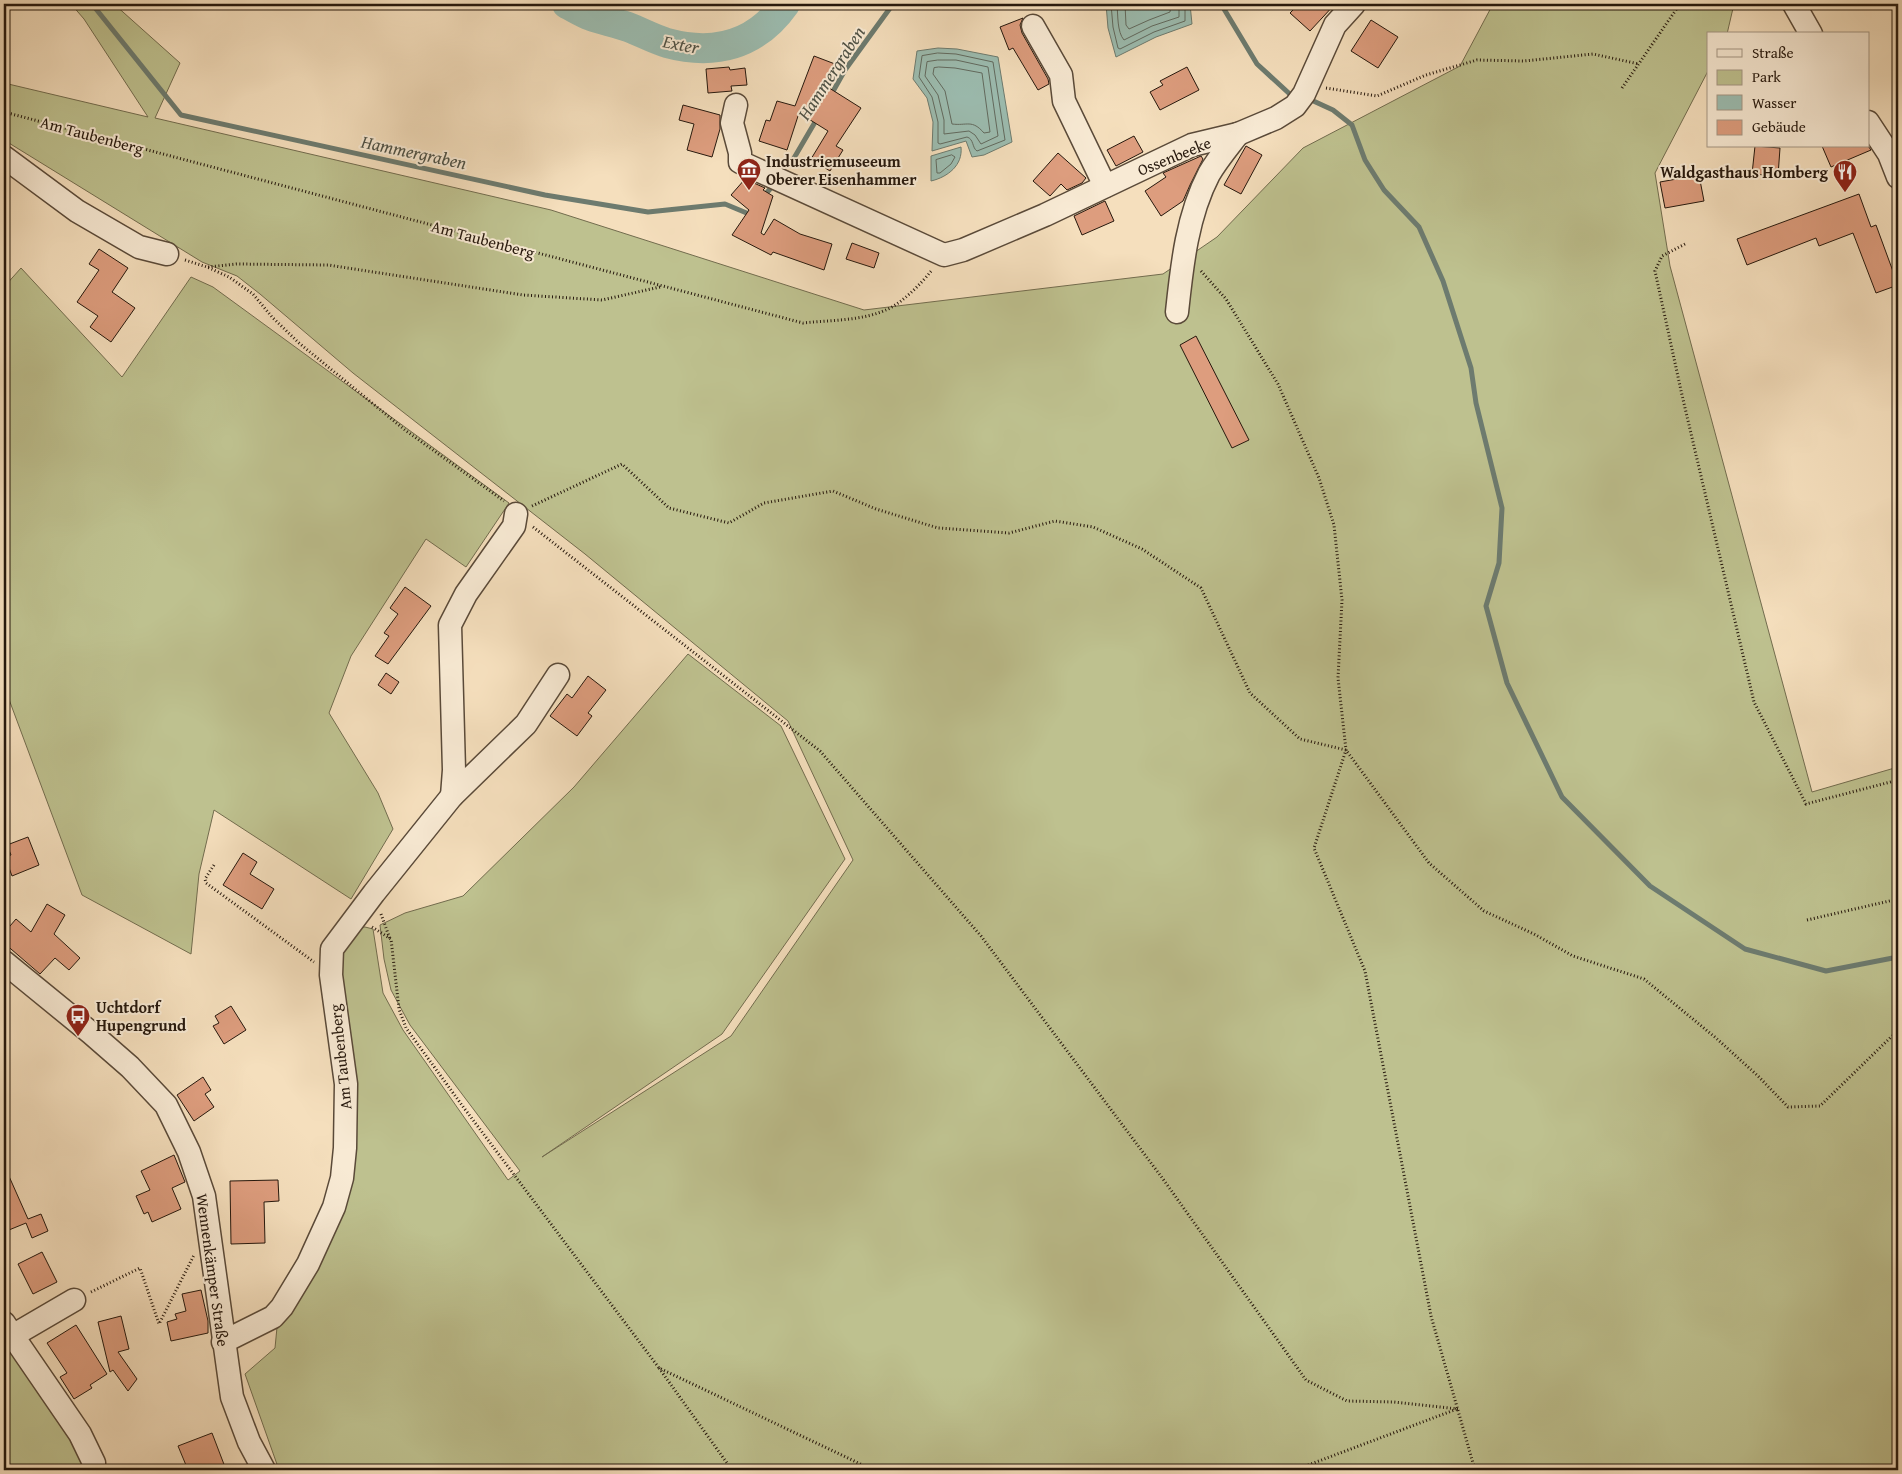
<svg xmlns="http://www.w3.org/2000/svg" width="1902" height="1474" font-family="'Gentium Book Plus',serif">
<rect width="100%" height="100%" fill="#f5dfbd"/>
<filter id="stains"><feTurbulence type="fractalNoise" baseFrequency=".004" numOctaves="4"/><feColorMatrix values="0 0 0 0 .2 0 0 0 0 .09 0 0 0 0 .02 0 0 0 .5 -.17"/></filter>
<radialGradient id="worn" r=".72"><stop offset=".6" stop-color="#630" stop-opacity="0"/><stop offset="1" stop-color="#630" stop-opacity=".3"/></radialGradient>
<g fill="#bec18f" stroke="#726c4e">
<polygon points="71,4 114,4 180,63 155,118 551,210 864,310 1163,274 1217,237 1303,148 1460,66 1493,4 1734,4 1727,34 1708,34 1708,71 1655,173 1670,266 1812,792 1898,767 1898,1470 279,1470 245,1374 275,1348 278,1317 338,1208 337,951 353,927 365,927 373,929 383,993 403,1030 508,1180 520,1171 410,1025 391,990 384,959 380,925 405,913 463,896 574,787 688,654 781,726 845,859 722,1034 542,1157 731,1036 853,860 788,721 585,554 353,373 260,294 237,276 202,262 4,140 4,83 148,117 84,19"/>
<polygon points="21,268 122,377 191,277 213,287 509,503 466,567 426,539 351,656 329,713 378,793 393,829 351,899 214,810 199,874 191,954 82,895 4,686 4,287"/>
<polygon points="11,1341 92,1470 4,1470 4,1345"/>
</g>
<g fill="#9cbdb1" stroke="#6d7b6f">
<polygon points="1106,4 1190,4 1192,24 1156,37 1116,57 1108,28"/>
<polygon points="938,48 957,49 998,57 1012,142 984,155 972,157 966,141 932,151 933,122 927,98 913,79 917,51"/>
<path d="M961,147c2,18 -13,30 -30,34v-25z"/>
</g>
<g fill="none" stroke-linecap="round" stroke-linejoin="round">
<g stroke="#616a5f" stroke-width="1">
<polyline points="1111,4 1113,27 1118,48 1120,49 1154,32 1185,21 1185,4"/>
<path d="M1117,4c1,11 0,28 7,36l28,-14 27,-9v-13"/>
<polyline points="1125,4 1126,25 1129,29 1149,20 1170,12 1171,4"/>
<path d="M938,53l18,1 37,8 12,78 -28,11c-5,-3 -3,-12 -10,-14l-27,7 -2,-1v-21l-6,-25 -13,-20 3,-21z"/>
<polygon points="938,60 956,60 988,67 998,136 981,144 975,135 969,131 944,134 944,120 938,95 925,76 927,62"/>
<path d="M939,67l16,1 27,5 8,59 -6,1c-12,-14 -17,-7 -32,-9l-7,-33 -12,-17 1,-6z"/>
<polygon points="952,155 955,157 951,164 940,173 937,173 936,160"/>
</g>
<g stroke="#6d7b6f" stroke-width="5">
<polyline points="92,4 181,115 545,195 648,212 725,204 749,214 752,210"/>
<polyline points="1221,4 1257,64 1293,97"/>
<polyline points="831,95 845,70 893,4"/>
<polyline points="1309,99 1333,110 1352,125 1365,160 1384,190 1419,227 1443,281 1471,368 1476,403 1502,508 1499,563 1486,606 1507,683 1562,797 1650,886 1745,949 1826,971 1898,957"/>
<polyline points="794,158 818,117"/>
<polyline points="764,196 770,189"/>
</g>
<path stroke="#9cbdb1" stroke-width="30" d="M567,4c8,4 16,9 24,12 12,4 25,7 37,11 13,5 26,12 39,16 48,13 89,2 118,-39"/>
</g>
<g fill="#dd9d7e" stroke="#26180d">
<polygon points="1299,4 1335,4 1310,31 1290,13"/>
<polygon points="1023,18 1020,25 1022,33 1048,79 1049,84 1038,90 1013,48 1009,50 1000,27"/>
<polygon points="1371,20 1398,37 1378,68 1351,51"/>
<polygon points="814,56 835,64 826,86 861,108 836,146 843,150 830,171 811,159 828,131 799,113 787,150 759,141 766,120 770,121 777,101 795,106"/>
<polygon points="729,67 730,70 745,68 747,85 731,86 732,91 708,93 706,69"/>
<polygon points="1187,67 1199,90 1160,110 1150,92 1163,85 1160,81"/>
<polygon points="683,105 720,115 720,129 712,157 687,150 694,124 679,120"/>
<polygon points="1134,136 1143,152 1116,166 1107,150"/>
<polygon points="1246,146 1262,155 1241,194 1224,185"/>
<polygon points="1755,146 1780,148 1778,176 1752,174"/>
<polygon points="1822,146 1868,146 1871,150 1831,167"/>
<polygon points="1058,153 1086,178 1082,183 1067,190 1061,184 1050,196 1033,181"/>
<polygon points="1201,156 1203,159 1190,185 1183,201 1161,216 1145,191 1166,177 1163,173"/>
<polygon points="1699,175 1704,201 1665,208 1660,182"/>
<polygon points="745,179 765,188 763,190 773,196 761,233 764,235 774,219 800,234 832,244 824,270 773,252 771,255 732,235 749,210 731,195"/>
<polygon points="1859,194 1871,227 1876,225 1898,285 1876,293 1853,233 1819,246 1816,238 1747,265 1737,239"/>
<polygon points="1105,201 1114,221 1082,235 1074,216"/>
<polygon points="852,243 879,253 874,268 846,259"/>
<polygon points="99,249 128,268 112,292 135,308 111,342 90,327 98,316 77,302 99,270 89,264"/>
<polygon points="1196,336 1249,440 1232,448 1180,345"/>
<polygon points="405,587 431,606 388,664 375,656 389,636 384,633 398,614 390,608"/>
<polygon points="386,673 399,682 391,694 378,685"/>
<polygon points="588,676 606,690 588,713 592,716 577,736 550,716 567,694 572,698"/>
<polygon points="28,837 39,865 12,876 5,857 11,855 7,845"/>
<polygon points="243,853 257,862 250,874 274,889 262,909 223,885"/>
<polygon points="47,904 65,915 54,934 80,958 69,970 55,958 40,974 4,943 4,933 16,919 31,932"/>
<polygon points="231,1006 246,1030 224,1044 213,1026 219,1023 215,1016"/>
<polygon points="203,1077 211,1090 205,1094 214,1107 194,1121 177,1095"/>
<polygon points="174,1155 185,1182 172,1188 181,1209 152,1222 148,1212 144,1214 136,1196 150,1190 141,1171"/>
<polygon points="4,1165 28,1219 41,1214 48,1231 32,1238 26,1223 4,1232"/>
<polygon points="278,1180 279,1201 264,1202 265,1243 231,1244 230,1181"/>
<polygon points="42,1252 57,1282 33,1294 18,1264"/>
<polygon points="201,1290 208,1321 208,1333 171,1341 167,1322 177,1319 175,1314 186,1311 182,1294"/>
<polygon points="121,1316 129,1349 118,1352 137,1379 128,1391 113,1370 110,1372 98,1322"/>
<polygon points="76,1325 107,1374 90,1385 92,1388 74,1399 60,1377 67,1373 47,1343"/>
<polygon points="212,1433 225,1467 218,1470 188,1470 178,1446"/>
</g>
<g fill="none" stroke-linecap="round" stroke-linejoin="round">
<defs>
<g id="minor">
<polyline points="1794,4 1811,34"/>
<polyline points="1033,26 1061,75 1064,101 1105,186"/>
<polyline points="736,105 732,123 740,153 740,162 944,255 963,250 1045,215 1192,145 1238,134 1276,118 1295,106 1304,94 1335,25 1354,4"/>
<polyline points="1868,122 1889,154 1898,177"/>
<polyline points="4,157 77,211 139,247 167,254"/>
<path d="M1177,312c5,-47 10,-96 32,-138 8,-14 19,-27 29,-40"/>
<polyline points="452,796 454,770 450,625 466,594 514,526 516,514"/>
<polyline points="4,962 91,1033 130,1067 166,1105 189,1152 204,1196 232,1397 249,1442 264,1470"/>
<polyline points="4,1323 80,1434 94,1463"/>
<polyline points="14,1335 74,1300"/>
<polyline points="223,1342 273,1317 282,1307 308,1264 334,1207 342,1178 345,1148 346,1084 331,975 332,949 374,893 452,796 526,724 558,675"/>
</g>
</defs>
<use href="#minor" stroke="#5a4a39" stroke-width="25"/>
<g stroke="#26180d" stroke-width="3" stroke-dasharray="1 2.5" stroke-linecap="butt">
<polyline points="1326,88 1377,96 1426,75 1477,60 1524,61 1593,54 1639,64"/>
<polyline points="1622,88 1680,4"/>
<path d="M4,112l799,211c28,-3 60,-2 85,-14 15,-7 33,-25 44,-39"/>
<polyline points="1685,244 1662,256 1655,271 1682,395 1754,702 1806,804 1898,780"/>
<polyline points="185,260 207,267 229,277 253,294 272,317 299,343 405,430 504,501"/>
<polyline points="208,267 236,264 328,265 523,295 602,300 660,287"/>
<polyline points="1201,271 1226,299 1278,384 1319,478 1334,525 1342,600 1338,678 1346,750 1314,848 1365,971 1431,1316 1475,1470"/>
<polyline points="532,506 622,464 669,508 729,523 764,503 833,491 876,509 938,528 1009,533 1055,521 1093,527 1142,549 1201,588 1250,693 1300,739 1346,750 1429,863 1484,911 1534,934 1573,956 1644,979 1716,1038 1758,1076 1788,1107 1820,1106 1891,1037 1898,1032"/>
<polyline points="533,527 820,751 981,936 1163,1179 1306,1380 1347,1401 1394,1402 1458,1409"/>
<polyline points="214,865 205,879 206,883 314,962"/>
<polyline points="381,914 390,939"/>
<polyline points="1807,920 1898,899"/>
<polyline points="372,927 391,939 399,1009 406,1028 464,1108 659,1368 873,1470"/>
<polyline points="91,1292 140,1268 159,1324 194,1255"/>
<polyline points="659,1368 732,1470"/>
<polyline points="1295,1470 1457,1409"/>
</g>
<use href="#minor" stroke="#f8ead4" stroke-width="22"/>
</g>
<defs>
<symbol id="museum-pin" viewBox="-11 -11 22 30"><path d="M0 17L-7.5 6A9.5 9.5 0 1 1 7.5 6Z" fill="#8f2418" stroke="#f8ead4"/><path d="M0-6L6-3V-2H-6V-3ZM-5-1h2V3h-2ZM-1-1h2V3h-2ZM3-1h2V3H3ZM-6 4H6V6H-6Z" fill="#fff"/></symbol>
<symbol id="restaurant-pin" viewBox="-11 -11 22 30"><path d="M0 17L-7.5 6A9.5 9.5 0 1 1 7.5 6Z" fill="#8f2418" stroke="#f8ead4"/><path d="M-5-6h1v4h1v-4h1v4h1v-4h1v5L-1.5 .5V6h-2V.5L-5-1ZM5-6V6H3V1.5H1.5Q1.5-4 5-6Z" fill="#fff"/></symbol>
<symbol id="bus-pin" viewBox="-11 -11 22 30"><path d="M0 17L-7.5 6A9.5 9.5 0 1 1 7.5 6Z" fill="#8f2418" stroke="#f8ead4"/><path d="M-5-6H5V4H4V6H2V4H-2V6H-4V4H-5ZM-3.5-4V0h7V-4ZM-3.5 1.2v1.5H-2V1.2ZM2 1.2v1.5H3.5V1.2Z" fill="#fff"/></symbol>
</defs>
<g fill-rule="evenodd">
<use href="#museum-pin" x="735" y="156" width="28" height="38"/>
<use href="#restaurant-pin" x="1831" y="158" width="28" height="38"/>
<use href="#bus-pin" x="64" y="1002" width="28" height="38"/>
</g>
<g text-anchor="middle" dominant-baseline="central" stroke-width="4" stroke-linejoin="round" paint-order="stroke">
<g font-size="16" fill="#26180d" stroke="#f8ead4">
<text transform="translate(92 135) rotate(15)">Am Taubenberg</text>
<text transform="translate(1174 156) rotate(-22)">Ossenbeeke</text>
<text transform="translate(483 239) rotate(15)">Am Taubenberg</text>
<text transform="translate(340 1057) rotate(-96)">Am Taubenberg</text>
<text transform="translate(213 1270) rotate(82)">Wennenkämper Straße</text>
</g>
<g font-size="16" font-weight="bold" fill="#26180d" stroke="#f8ead4" text-anchor="start">
<text x="766" y="161">Industriemuseeum<tspan x="766" dy="18">Oberer Eisenhammer</tspan></text>
<text x="1828" y="172" text-anchor="end">Waldgasthaus Homberg</text>
<text x="96" y="1007">Uchtdorf<tspan x="96" dy="18">Hupengrund</tspan></text>
</g>
<g font-size="18" font-style="italic" fill="#4f5246" stroke="#f8ead4">
<text transform="translate(681 44) rotate(11)">Exter</text>
<text transform="translate(831 73) rotate(-57)">Hammergraben</text>
<text transform="translate(414 152) rotate(12)">Hammergraben</text>
</g>
</g>
<rect width="1902" height="1474" fill="none" stroke="#f5dfbd" stroke-width="20"/>
<rect x="5" y="5" width="1892" height="1464" fill="none" stroke="#26180d" stroke-width="2.5"/>
<rect x="10" y="10" width="1882" height="1454" fill="none" stroke="#26180d"/>
<rect x="1707" y="32" width="162" height="115" fill="#f8ead4" stroke="#a49684"/>
<rect x="1717" y="49" width="25" height="8" fill="#f8ead4" stroke="#a49684"/>
<text x="1752" y="58" font-size="15" fill="#26180d">Straße</text>
<rect x="1717" y="70" width="25" height="15" fill="#bec18f" stroke="#a49684"/>
<text x="1752" y="82" font-size="15" fill="#26180d">Park</text>
<rect x="1717" y="95" width="25" height="15" fill="#9cbdb1" stroke="#a49684"/>
<text x="1752" y="108" font-size="15" fill="#26180d">Wasser</text>
<rect x="1717" y="120" width="25" height="15" fill="#dd9d7e" stroke="#a49684"/>
<text x="1752" y="132" font-size="15" fill="#26180d">Gebäude</text>
<rect width="100%" height="100%" filter="url(#stains)"/>
<rect width="100%" height="100%" fill="url(#worn)"/>
</svg>
